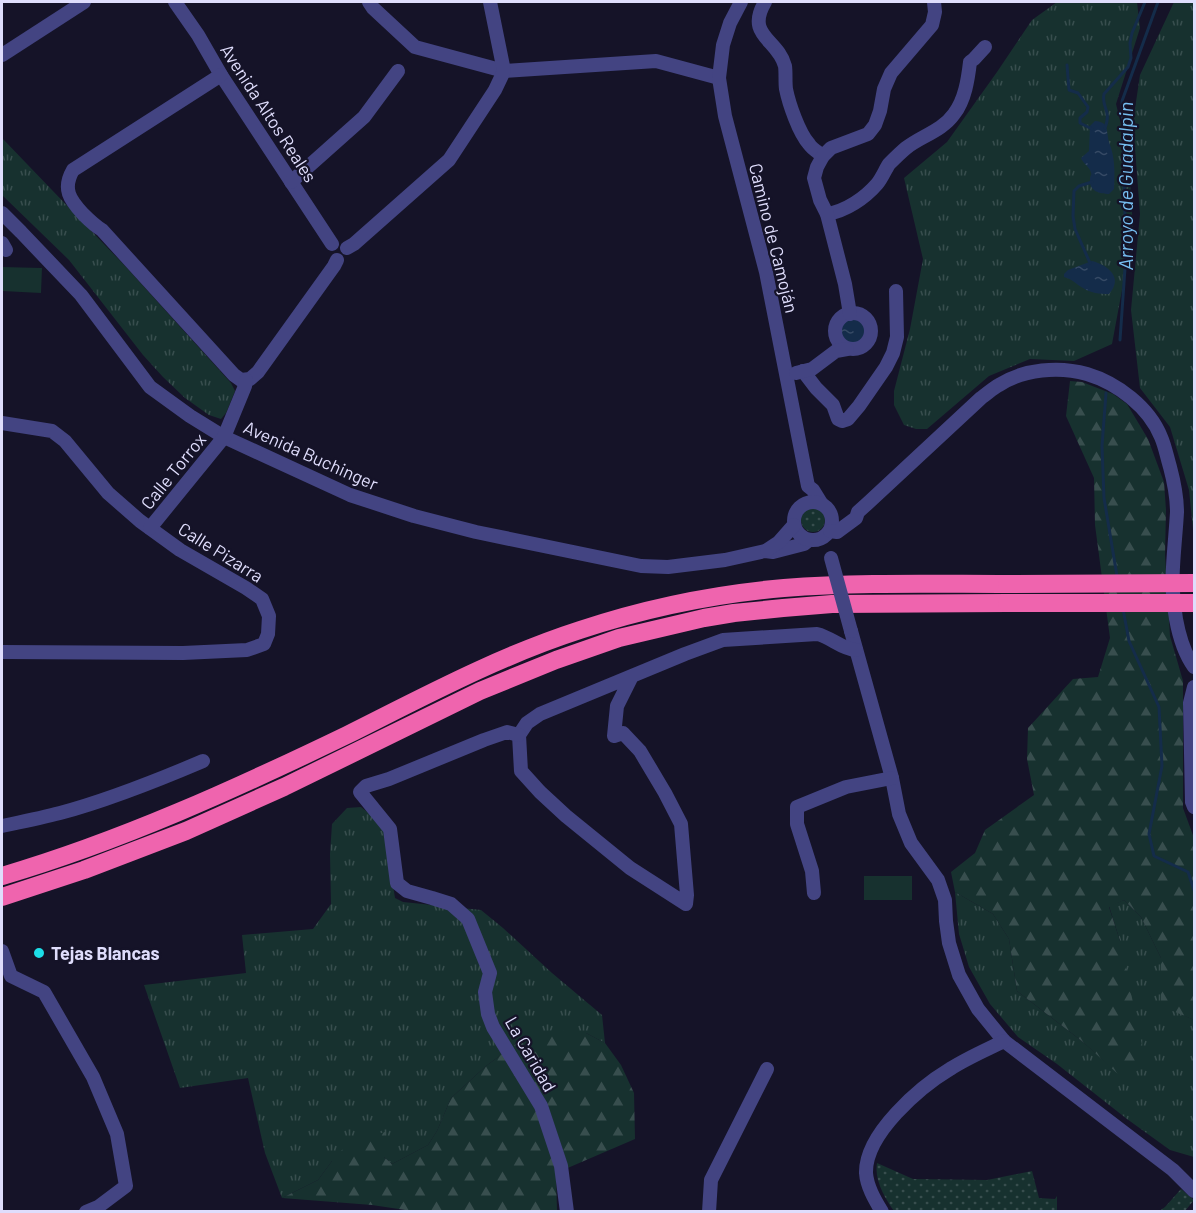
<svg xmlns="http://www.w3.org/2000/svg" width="1196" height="1213" font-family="Barlow,sans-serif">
<defs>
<pattern id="grass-tufts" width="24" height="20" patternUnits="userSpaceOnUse" patternTransform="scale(1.5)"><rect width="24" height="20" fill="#17312f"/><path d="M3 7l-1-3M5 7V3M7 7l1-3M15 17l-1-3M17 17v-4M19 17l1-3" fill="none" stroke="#384e4e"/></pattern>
<pattern id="forest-firs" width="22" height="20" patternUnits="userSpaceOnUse" patternTransform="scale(1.5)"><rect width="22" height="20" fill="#17312f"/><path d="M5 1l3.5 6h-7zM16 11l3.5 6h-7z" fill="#384e4e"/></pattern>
<pattern id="park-dots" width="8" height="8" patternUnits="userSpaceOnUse" patternTransform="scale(1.5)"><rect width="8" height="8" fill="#17312f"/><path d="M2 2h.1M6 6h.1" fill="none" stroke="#384e4e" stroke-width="1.8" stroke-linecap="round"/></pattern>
<pattern id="water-ripples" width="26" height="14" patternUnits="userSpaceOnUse" patternTransform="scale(1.5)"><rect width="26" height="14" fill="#142c4a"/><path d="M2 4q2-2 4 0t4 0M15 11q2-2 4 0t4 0" fill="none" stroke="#364a65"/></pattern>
</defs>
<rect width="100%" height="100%" fill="#151328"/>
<g fill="url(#grass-tufts)">
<polygon points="1057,2 1137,2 1140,28 1116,104 1129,157 1133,231 1112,344 1074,361 1030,359 989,376 927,429 916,429 904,425 894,405 894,391 910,329 923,259 904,178 947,142 997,72 1032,20"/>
<polygon points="1174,2 1194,2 1194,539 1189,490 1170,427 1140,388 1131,310 1140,214 1133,122 1140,75"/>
<polygon points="2,138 126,267 231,383 235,391 226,413 221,419 209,415 185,398 163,377 143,355 69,260 2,195"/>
<polygon points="361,807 375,818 387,832 388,855 395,898 403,902 481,910 503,928 552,973 602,1015 605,1043 586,1033 525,1037 486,1066 451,1098 437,1131 428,1145 392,1164 384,1157 332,1161 318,1180 282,1198 265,1153 248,1078 180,1088 144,985 246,973 242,935 313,929 331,904 330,854 332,824 347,808"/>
<polygon points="955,892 993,914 1009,939 1017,991 1083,1042 1119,1074 1120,941 1109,906 1124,900 1141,917 1161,958 1161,1005 1194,1020 1194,1157 1170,1150 1127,1119 1057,1064 1018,1037 990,1004 969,967 959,934"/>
</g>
<g fill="url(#forest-firs)">
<polygon points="1070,381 1082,382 1113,394 1127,404 1148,439 1164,482 1166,510 1165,555 1170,636 1183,681 1183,808 1194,838 1194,1020 1161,1006 1161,958 1141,917 1124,900 1109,907 1120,941 1146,1064 1119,1075 1083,1042 1017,991 1009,939 993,914 955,892 951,872 975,853 985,830 1034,795 1027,759 1028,728 1073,679 1098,677 1110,638 1095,525 1094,478 1066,416"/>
<polygon points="554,1030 586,1033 605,1043 621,1065 634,1093 635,1139 556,1173 557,1211 412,1211 372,1205 282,1198 318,1180 332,1161 349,1142 385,1132 384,1157 392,1164 428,1145 437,1131 451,1098 486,1066 525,1037"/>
</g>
<g fill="url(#park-dots)">
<circle cx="813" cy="520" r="12"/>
<path d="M877,1163l36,16 74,1 45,-9 7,27 16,1 2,-3v15h-163c-9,-13 -20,-31 -17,-48z"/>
<polygon points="1181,1189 1194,1200 1185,1211 1158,1212 1165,1207"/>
</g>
<g fill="#17312f">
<polygon points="2,267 42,268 41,293 2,291"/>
<rect x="864" y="876" width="48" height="24"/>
</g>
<g fill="url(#water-ripples)">
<path d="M1095,121c15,1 11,11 14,21 6,15 6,30 5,47l-5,5c-9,0 -20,-3 -19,-14 0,-7 3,-3 0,-10 -3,-5 -7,-7 -9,-12l8,-7 1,-25z"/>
<path d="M1092,261c16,4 32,17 17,33 -9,0 -19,-1 -26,-6 -7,-4 -11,-9 -19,-11v-3l4,-4z"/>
<circle cx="852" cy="332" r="13"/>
</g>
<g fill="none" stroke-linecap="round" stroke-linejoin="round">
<g stroke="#142c4a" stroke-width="3">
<polyline points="1067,65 1069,90 1078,93 1088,107 1087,112 1080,118 1080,123 1092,129"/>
<path d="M1105,128c7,-18 -4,-21 -1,-34l24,-27 3,-9 -1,-15 2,-10 13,-31"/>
<polyline points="1090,263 1075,229 1073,216 1074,191 1079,186 1092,182"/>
<polyline points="1120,340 1126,254 1122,101 1158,2"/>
<polyline points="1106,393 1102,446 1104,498 1117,576"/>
<polyline points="1123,609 1129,641 1159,707 1162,766 1149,834 1154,856 1188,872 1194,890"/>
</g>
<g stroke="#434482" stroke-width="14">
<polyline points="175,2 198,35 221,75 332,244"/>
<polyline points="369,2 373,8 415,47 504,71 656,61 719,78"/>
<polyline points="741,2 730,23 723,45 719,78 725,116 766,272 808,486 813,490 821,503"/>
<path d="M765,2c-20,34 13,37 20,64 1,7 0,15 1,23 3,15 13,44 23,55 3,5 9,8 14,12"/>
<polyline points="2,55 84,2"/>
<path d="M221,75l-148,95c-11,19 -3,30 10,44 6,6 12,12 19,16l132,145 7,5 9,-1 8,-7 76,-106 3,-6"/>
<polyline points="291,182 364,117 398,71"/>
<polyline points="2,213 21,232 81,295 150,387 190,416 224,437 350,495 414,516 476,532 641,566 668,567 725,560 765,551 773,552 804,544 809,540"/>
<path d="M827,214c19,-3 38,-16 50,-30 5,-6 8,-14 12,-20 5,-5 11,-11 17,-16 15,-12 36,-17 48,-34 11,-14 14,-35 16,-52l4,-3 11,-12"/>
<polyline points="2,243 6,250"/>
<polyline points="347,248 354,244 449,160 495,90 504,71 490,2"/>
<circle cx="853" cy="331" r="18"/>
<polyline points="850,314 845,284 827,214 820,200 814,178 817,167 823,156 831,148 868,134 875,125 880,111 884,89 891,73 932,25 935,12 934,2"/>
<polyline points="803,371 816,388 833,405 838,419 842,421 848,419 859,406 886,367 893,353 897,337 896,291"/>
<polyline points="796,373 812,369 836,351 847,349"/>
<polyline points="2,423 52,431 65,441 108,493 140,521 180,550 246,588 262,599 269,616 268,634 264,644 247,650 183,653 2,652"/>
<circle cx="813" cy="521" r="19"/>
<polyline points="150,528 224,437 245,386 246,380"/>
<path d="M830,531l7,1 19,-14 2,-6 10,-9 113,-105c6,-4 12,-10 18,-13 25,-16 60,-19 88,-11 30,9 62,33 74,63 4,9 6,20 9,30 4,15 7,30 7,45 -1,18 -3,36 -4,55 -2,30 3,75 21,100"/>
<polyline points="767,550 779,542 794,525"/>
<polyline points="851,631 892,778 899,814 911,843 938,880 945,900 946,921 949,943 959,975 978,1009 1004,1041 1173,1170 1194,1191"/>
<path d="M632,676l-15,30 -3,30 9,-3 17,18 25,42 16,31 6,71 -1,9 -56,-36 -64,-52 -26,-24 -19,-21 -2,-36 8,-12 13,-9 145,-60 38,-14 94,-6c14,3 24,15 39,16"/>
<polyline points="1194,687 1190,703 1192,802 1194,807"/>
<polyline points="519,735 507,732 484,740 389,779 366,786 360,792 390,829 397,883 407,891 432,898 451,904 468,919 490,973 485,992 488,1014 493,1027 541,1106 561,1166 567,1212"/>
<path d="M2,826c19,-4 39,-8 58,-13 49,-13 96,-32 143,-52"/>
<polyline points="814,893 812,871 797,824 797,807 846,787 892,778"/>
<polyline points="2,951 11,976 44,992 93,1077 117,1134 126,1186 98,1207 86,1212"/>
<polyline points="709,1212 711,1180 767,1069"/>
<path d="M882,1212c-7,-12 -15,-25 -16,-39 -1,-39 54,-86 84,-104 17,-11 36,-19 54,-28"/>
</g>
<g stroke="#ef64ae" stroke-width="18">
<path d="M2,876c119,-35 233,-87 345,-141 76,-38 152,-79 233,-105 66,-22 135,-36 204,-42 74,-6 149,-4 223,-4"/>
<polyline points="2,897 84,870 186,831 284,787 480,691 556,660 619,638 704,618 734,613 783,608 832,604 1007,603"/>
</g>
<polyline stroke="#434482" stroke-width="14" points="831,558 851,631"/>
<g stroke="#ef64ae" stroke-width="18">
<polyline points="1007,584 1194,583"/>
<polyline points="1007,603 1194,603"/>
</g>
</g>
<circle fill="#1ddee8" stroke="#151328" stroke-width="2" cx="39" cy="953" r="6"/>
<g text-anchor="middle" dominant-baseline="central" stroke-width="4.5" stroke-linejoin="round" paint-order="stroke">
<g font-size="18" fill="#dfddfc" stroke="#151328">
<text transform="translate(269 113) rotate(57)">Avenida Altos Reales</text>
<text transform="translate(774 238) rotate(76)">Camino de Camoján</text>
<text transform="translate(311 455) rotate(24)">Avenida Buchinger</text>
<text transform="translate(173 471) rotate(-51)">Calle Torrox</text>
<text transform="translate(221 552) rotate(32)">Calle Pizarra</text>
<text transform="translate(531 1054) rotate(60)">La Caridad</text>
</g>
<g font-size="18" font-weight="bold" fill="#dfddfc" stroke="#151328" text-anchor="start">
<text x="51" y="953">Tejas Blancas</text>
</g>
<g font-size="20" font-style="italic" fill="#76bef1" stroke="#151328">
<text transform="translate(1125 186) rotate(-90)">Arroyo de Guadalpin</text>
</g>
</g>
<rect width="1196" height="1213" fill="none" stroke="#dfddfc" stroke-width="6"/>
</svg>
